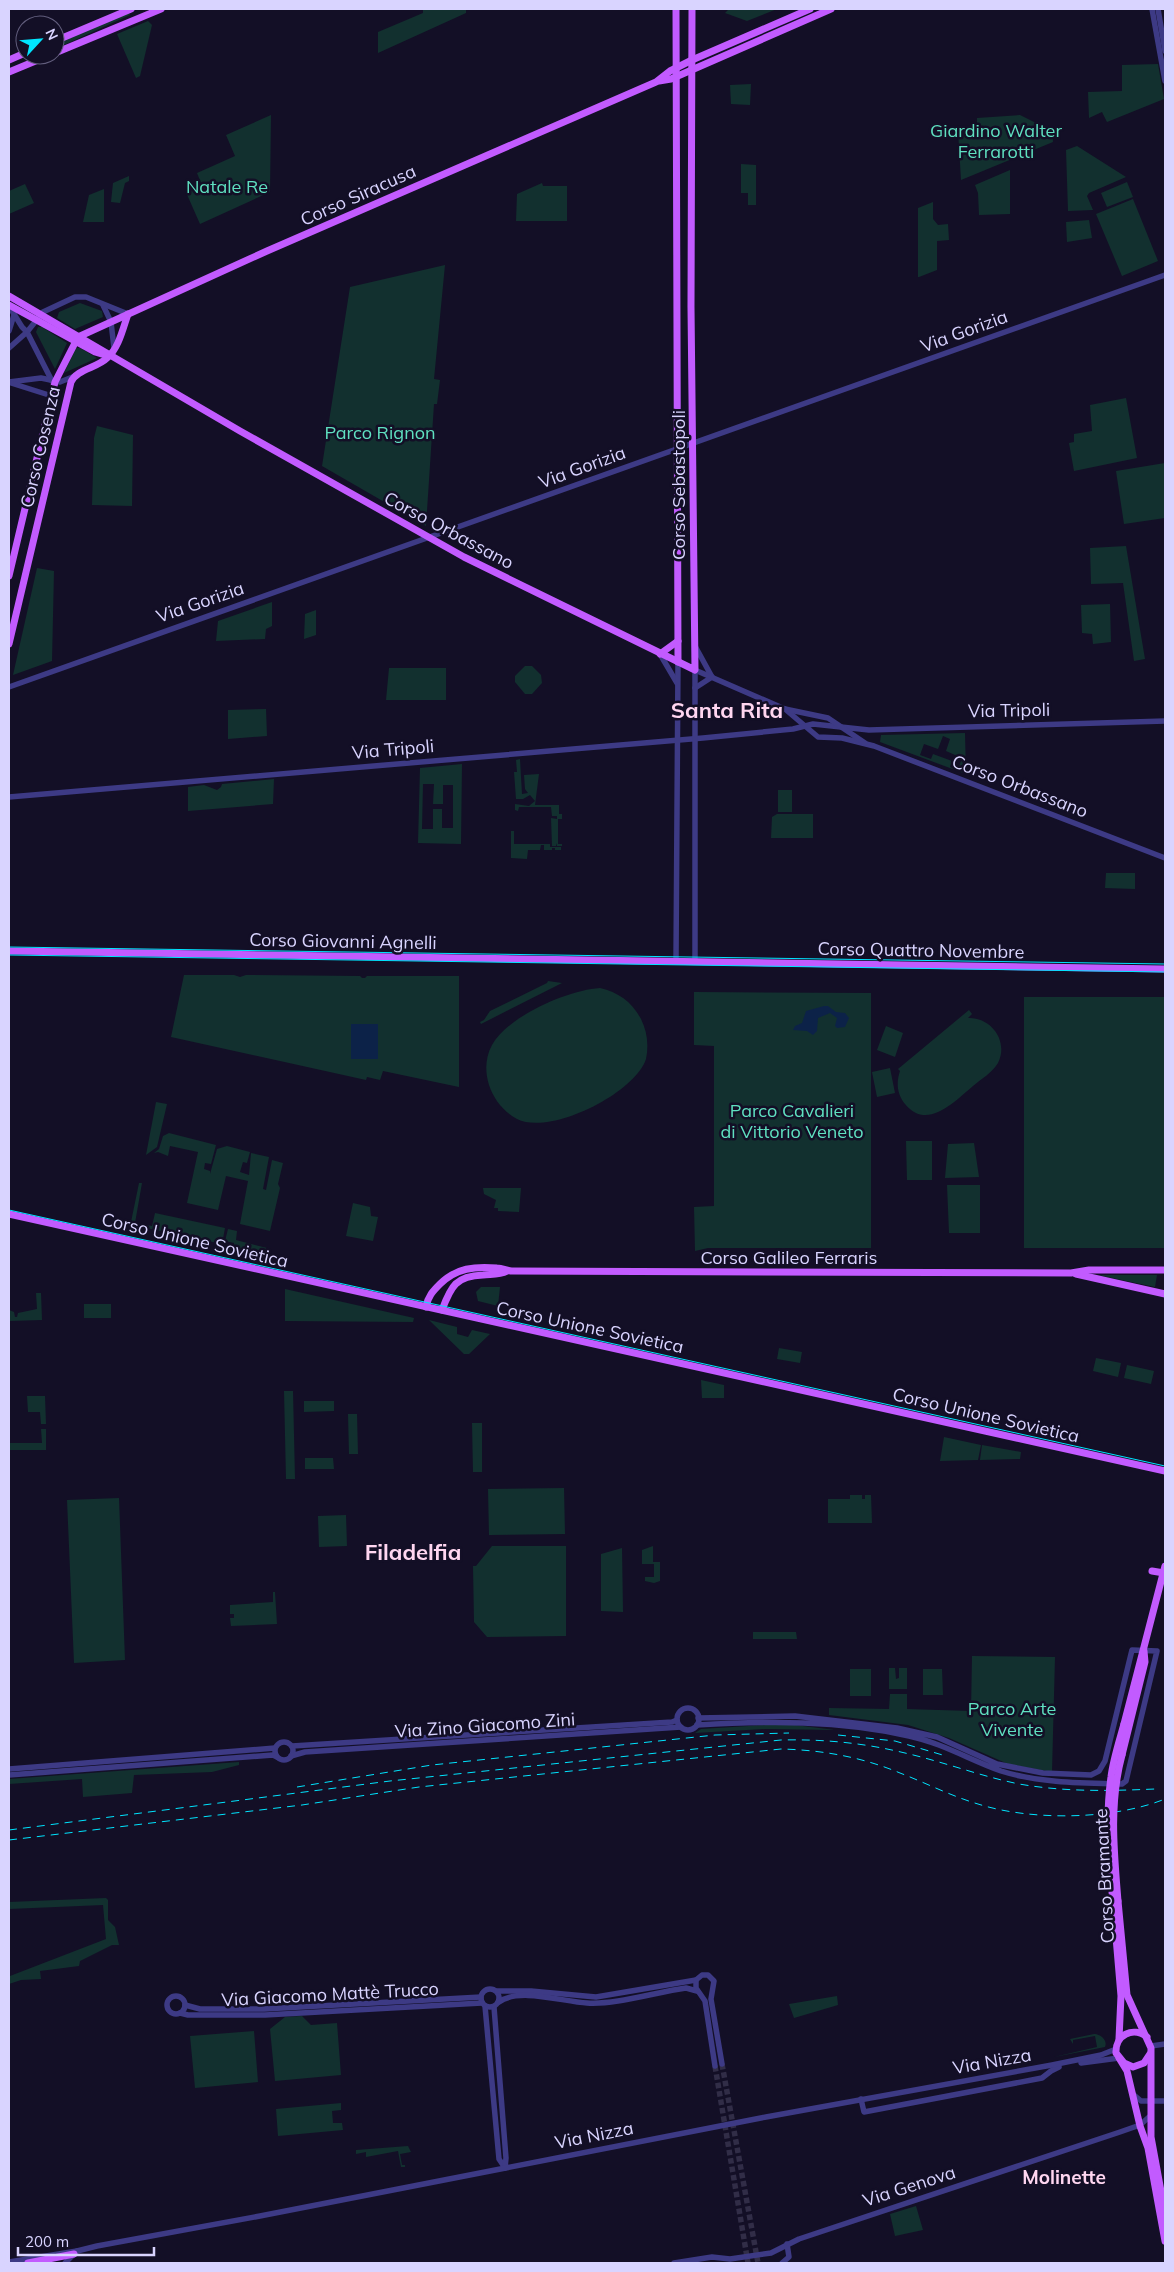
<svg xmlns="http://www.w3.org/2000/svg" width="1174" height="2272" font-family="Mulish,sans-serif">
<rect width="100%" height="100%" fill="#130f26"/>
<g fill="#12302f" fill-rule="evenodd">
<polygon points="423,9 466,9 466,13 378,53 378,32 423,13"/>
<polygon points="729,9 777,9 747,21 725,13"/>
<polygon points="129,13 130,15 55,49 55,44"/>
<polygon points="148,21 152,25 140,76 136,78 117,34"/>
<polygon points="1158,64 1164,99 1107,122 1102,112 1089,118 1088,92 1122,91 1122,65"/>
<polygon points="751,84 750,105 731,104 730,85"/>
<polygon points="271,115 270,192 200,224 185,190 201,183 197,173 235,156 226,135"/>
<polygon points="1020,115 1052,131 1053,142 961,180 958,130 973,130 977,125 977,118"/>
<polygon points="1077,146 1126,177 1089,193 1087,196 1093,210 1068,211 1066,150"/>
<polygon points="741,164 756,165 756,205 748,205 748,193 741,193"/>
<polygon points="1010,170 1010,214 979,215 978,193 975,185"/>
<polygon points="129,176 129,181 125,183 120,203 111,202 113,183"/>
<polygon points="1127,182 1133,197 1107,207 1101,193"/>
<polygon points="542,183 543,186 567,186 567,221 516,221 517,194"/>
<polygon points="25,184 34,203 9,214 9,191"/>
<polygon points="104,189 104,222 83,222 89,195"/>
<polygon points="1133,199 1158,261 1122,276 1096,214"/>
<polygon points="933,202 933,219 938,225 948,224 949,240 937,241 937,270 919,277 918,277 918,208"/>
<polygon points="1089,220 1092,238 1067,242 1066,222"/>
<polygon points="445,265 434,379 440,380 437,404 434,404 426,526 322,466 350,287"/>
<polygon points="80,303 102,311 103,317 75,329 57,318 59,312"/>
<polygon points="38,327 42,327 67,343 55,369 36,332"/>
<polygon points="76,348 80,348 97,358 64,373"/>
<polygon points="1126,398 1137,458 1074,471 1069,443 1074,442 1074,434 1092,431 1090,405"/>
<polygon points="97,426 133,435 132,506 92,505 94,438"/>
<polygon points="1165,463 1165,518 1124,524 1116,471"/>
<polygon points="1126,546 1145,659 1134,661 1123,583 1091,584 1090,548"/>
<polygon points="37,568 54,571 52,661 13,675"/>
<polygon points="272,602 272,626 266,629 265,639 216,641 218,621"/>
<polygon points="1110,604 1111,642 1093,644 1092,634 1082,633 1081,605"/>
<polygon points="316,610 316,635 304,639 305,614"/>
<polygon points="525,666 532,666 541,675 542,683 532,694 525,694 515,682 515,676"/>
<polygon points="389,668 446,668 446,700 386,700"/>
<polygon points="266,709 267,736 228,739 228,710"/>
<path d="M965,733l1,41 -86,-32 1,-7zM943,736l7,3 -4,12 16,7 -4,12 -8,-3 2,-6 -19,-7 -2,5 -11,-4 4,-11 14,5z"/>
<polygon points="520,759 522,794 528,793 525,789 524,775 539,774 535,805 559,805 559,814 562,814 562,819 558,819 558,844 562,844 562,846 557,846 557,843 556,846 552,846 551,818 557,819 557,816 552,816 551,807 519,807 518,811 515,810 515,804 529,806 535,801 530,795 523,799 516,799 514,772 517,772 516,760"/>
<path d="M462,764l-1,80 -43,-1 2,-75zM423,784h11l-1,20h10v-19h10v43h-11v-19h-9v20h-11z"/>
<polygon points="274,779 273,804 188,811 188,787 204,785 217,790 221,787 222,784"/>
<rect x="778" y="790" width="14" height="22"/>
<polygon points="777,814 813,814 813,838 771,838 772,817"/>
<polygon points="511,831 514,831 514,844 550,844 550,847 561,847 561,850 555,850 555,848 552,848 552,850 544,850 544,845 541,845 540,850 528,850 527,859 511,858"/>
<polygon points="1106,873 1135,873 1135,889 1105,888"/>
<polygon points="184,975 234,975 240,977 246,975 360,976 362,978 365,978 367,976 459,976 459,1087 383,1071 380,1080 367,1077 366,1080 171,1037"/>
<polygon points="548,981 562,983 481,1024 480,1022 484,1020 490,1011 547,983"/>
<path d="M600,988c18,4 32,14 41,31 6,12 8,26 5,40 -11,34 -96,77 -129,60 -13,-7 -23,-19 -28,-34 -4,-13 -4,-27 3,-40 16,-29 76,-55 108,-57z"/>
<polygon points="694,992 871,993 871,1248 708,1248 695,1251 694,1207 714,1206 714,1046 694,1045"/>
<rect x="1024" y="997" width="141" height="251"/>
<path d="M969,1010l3,4 -4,4c23,-1 41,23 30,45 -6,10 -17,16 -25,23 -19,16 -46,45 -68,18 -8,-10 -9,-21 -5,-33l-2,-2z"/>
<polygon points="886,1026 903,1033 895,1057 877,1050"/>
<polygon points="890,1068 895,1093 877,1097 872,1072"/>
<polygon points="156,1102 167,1104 157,1147 146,1155"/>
<polygon points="169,1133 216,1145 211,1164 205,1163 204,1169 210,1171 210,1174 217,1149 227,1146 250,1152 247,1163 243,1162 240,1172 249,1175 251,1153 269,1157 263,1189 266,1190 272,1160 283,1163 278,1184 280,1188 270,1231 240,1224 248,1181 226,1176 218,1210 187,1203 198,1152 170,1146 168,1156 158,1152 154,1153 159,1149 163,1136"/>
<polygon points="906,1141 932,1141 932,1180 907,1180"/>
<polygon points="974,1143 979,1177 945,1178 948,1144"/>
<polygon points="139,1183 142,1183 135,1223 152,1226 155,1213 225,1228 222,1244 132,1225 131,1222"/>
<polygon points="947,1185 980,1185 980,1233 949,1233"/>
<polygon points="483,1188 521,1188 519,1212 498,1211 498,1208 494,1208 496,1200 484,1194"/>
<polygon points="353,1203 370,1207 371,1216 378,1217 373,1241 346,1236"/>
<polygon points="228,1229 237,1231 236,1240 267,1248 265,1256 233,1249 234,1243 225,1241"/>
<polygon points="1098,1275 1157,1275 1155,1287"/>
<polygon points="481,1287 500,1287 498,1306 478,1301 476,1292"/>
<polygon points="285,1289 414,1318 413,1322 285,1321"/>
<polygon points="36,1293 41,1293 42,1320 9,1321 9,1310 14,1312 15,1317 17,1317 18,1313 37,1309"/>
<rect x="84" y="1304" width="27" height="14"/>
<polygon points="429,1320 457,1327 457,1334 468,1337 472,1330 490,1334 469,1354 464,1354"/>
<polygon points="779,1348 802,1352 800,1363 777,1359"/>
<polygon points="1096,1358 1121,1363 1118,1377 1093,1371"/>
<polygon points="1127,1365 1154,1371 1151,1384 1124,1378"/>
<polygon points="701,1380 724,1385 724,1398 702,1398"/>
<polygon points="284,1391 293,1391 295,1479 286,1479"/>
<polygon points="27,1396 45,1396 46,1424 41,1424 40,1412 28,1412"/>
<polygon points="304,1401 334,1401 334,1411 304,1412"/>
<polygon points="348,1414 357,1414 358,1454 349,1454"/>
<polygon points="472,1423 482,1423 482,1472 473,1472"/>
<polygon points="41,1429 46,1429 46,1450 9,1450 9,1443 42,1443"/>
<polygon points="944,1437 981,1445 978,1460 940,1461"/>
<polygon points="982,1445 1021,1452 1020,1459 980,1460"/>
<polygon points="305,1458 333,1458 334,1469 305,1469"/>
<polygon points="564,1488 565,1534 489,1535 488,1489"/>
<polygon points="850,1495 862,1495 862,1499 865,1499 865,1495 871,1495 872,1523 828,1523 828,1499 850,1499"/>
<polygon points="119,1498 125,1660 74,1663 67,1500"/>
<polygon points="346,1515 347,1546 319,1547 318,1516"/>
<polygon points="492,1546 566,1546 566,1636 487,1637 474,1622 473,1566 476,1566"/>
<polygon points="653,1546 653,1562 657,1562 657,1548 657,1562 660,1562 660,1581 654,1583 645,1581 645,1577 654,1577 654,1564 642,1564 642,1550"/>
<polygon points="622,1548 623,1612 601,1611 601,1554"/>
<polygon points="273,1592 275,1592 277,1624 231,1626 230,1618 234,1618 234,1614 230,1614 230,1605 273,1602"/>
<polygon points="753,1632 796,1632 797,1639 753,1639"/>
<polygon points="972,1656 1055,1657 1052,1772 1008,1764 949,1738 908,1725 829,1715 829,1708 889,1709 890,1694 907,1694 907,1709 971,1711"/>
<polygon points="889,1668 895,1668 896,1679 899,1678 899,1668 907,1668 907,1689 889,1689"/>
<rect x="850" y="1669" width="21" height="27"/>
<polygon points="923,1669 942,1669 943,1695 923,1695"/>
<polygon points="766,1725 795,1725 835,1730 766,1729 695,1733 701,1729"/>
<polygon points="239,1762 239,1765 212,1772 134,1775 132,1793 83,1797 82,1779 9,1784 9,1779"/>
<polygon points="106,1898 108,1900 108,1920 115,1927 119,1945 112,1945 80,1961 79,1966 40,1971 41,1979 21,1980 9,1984 9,1960 10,1976 106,1939 103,1905 9,1909 9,1902"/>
<polygon points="837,1996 838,2005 794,2018 789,2004"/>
<polygon points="302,2016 311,2025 337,2023 341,2075 275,2081 270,2029 285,2017"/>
<polygon points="254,2031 258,2082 195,2088 190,2036"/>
<path d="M1094,2034c7,0 14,7 11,13l-51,10 43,-10 -2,-11 -22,4v4l-3,-5z"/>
<polygon points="341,2103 341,2110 332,2111 333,2123 342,2123 343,2130 278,2136 276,2109"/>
<polygon points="408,2146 411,2152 400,2154 402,2165 405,2165 405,2167 401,2167 398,2151 366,2157 366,2152 356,2154 356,2150"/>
<polygon points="916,2206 923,2230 895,2236 890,2214"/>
</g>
<g fill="#0c2248">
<polygon points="824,1006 828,1006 836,1012 845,1013 849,1018 845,1027 837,1028 835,1026 837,1018 830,1013 818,1018 817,1031 813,1035 807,1031 793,1030 795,1026 802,1023 806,1011"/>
<rect x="351" y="1024" width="27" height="35"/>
</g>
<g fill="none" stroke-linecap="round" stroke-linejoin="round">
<g stroke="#312d47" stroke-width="5.5" stroke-dasharray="5.5 3" stroke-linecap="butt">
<polyline points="722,2064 758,2263"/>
<polyline points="715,2066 748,2263"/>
</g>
<g stroke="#3d3a85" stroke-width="5.5">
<polyline points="1152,9 1165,81"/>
<polyline points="1158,9 1165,51"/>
<polyline points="103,305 111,322 114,348"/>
<polyline points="9,306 22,327 27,332 52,381"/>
<polyline points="9,331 14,315"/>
<polyline points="9,348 27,332 43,312 75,297 86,297 128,314"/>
<polyline points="9,382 41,378 60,382 75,376"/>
<polyline points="11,383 52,396"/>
<polyline points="695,646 712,677"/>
<polyline points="660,654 677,683"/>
<polyline points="9,687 1165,275"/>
<polyline points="695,688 712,677"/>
<polyline points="785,709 818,737 842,738 874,746 1165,858"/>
<polyline points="9,797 703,738 793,729 813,724 869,730 1165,721"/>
<polyline points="676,961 678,662"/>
<polyline points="695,961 695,670 785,709 828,718 865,743"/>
<circle cx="688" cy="1719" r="11"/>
<path d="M697,1725c71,-4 142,-5 212,11 33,7 61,24 92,35 38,12 82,12 121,13l4,-3 31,-130 -25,-1 -27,111 -6,10 -8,4 -48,-2 -46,-9 -60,-27 -40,-9 -102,-12 -97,2"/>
<circle cx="284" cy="1751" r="9"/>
<polyline points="292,1746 672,1722 677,1720"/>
<polyline points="291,1756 305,1752 681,1727"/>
<polyline points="9,1769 275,1748"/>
<polyline points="9,1775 273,1755 277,1757"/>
<circle cx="490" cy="1998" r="9"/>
<polyline points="497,1991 531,1991 596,1997 696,1980"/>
<circle cx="176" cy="2005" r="9"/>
<path d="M499,2002c21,-15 64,0 88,1 29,2 69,-11 99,-15l11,3"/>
<polyline points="185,2005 200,2009 264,2009 481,1997"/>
<polyline points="485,2006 499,2159 505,2168"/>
<polyline points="494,2007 506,2158 505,2168"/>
<polyline points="180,2013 188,2015 265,2015 482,2003"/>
<polyline points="1151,2046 1165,2044"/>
<polyline points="1081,2063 1119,2058"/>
<polyline points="715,2066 705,2001 696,1988 696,1980 702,1975 708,1975 714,1981 711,1999 722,2064"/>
<polyline points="1134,2095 1141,2101 1165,2101"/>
<polyline points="861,2099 864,2112 1042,2078 1051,2071 1059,2067"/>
<polyline points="9,2262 77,2251"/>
<polyline points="65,2263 77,2251 97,2246 260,2216 766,2117 1052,2065 1101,2055 1116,2049"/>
<polyline points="674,2263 712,2257 730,2259 771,2253 799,2239 1120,2132 1140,2125 1149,2117"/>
<polyline points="782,2263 789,2257 787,2244"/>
</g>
<g stroke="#c25bff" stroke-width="7">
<polyline points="676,9 678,662"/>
<polyline points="55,41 131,9"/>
<polyline points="55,53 161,9"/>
<polyline points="9,60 25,53"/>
<polyline points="9,72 50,55"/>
<polyline points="659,81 671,79 831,9"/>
<polyline points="9,296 240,431 464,557 695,670 691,307 692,9"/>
<polyline points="9,305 95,352 105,355"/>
<polyline points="9,576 55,382 78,337 267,251 656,82 670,71 692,60 810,9"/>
<path d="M9,644l62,-262c6,-13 26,-14 36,-24 12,-10 16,-30 21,-44"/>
<polyline points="660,654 678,641"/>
<polyline points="9,951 1165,969"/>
<polyline points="9,1214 1165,1471"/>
<polyline points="1076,1274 1165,1294"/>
<path d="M426,1307c2,-11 7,-16 14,-23 16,-16 35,-18 57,-16 6,0 10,3 15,3l559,2 18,-3h76"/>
<path d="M442,1310c9,-24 14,-34 41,-35 9,-1 16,0 24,-4"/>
<polyline points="1152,1571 1164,1573"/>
<polyline points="1124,1724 1165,1566"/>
<polyline points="1122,1755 1145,1662 1144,1651"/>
<polyline points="1118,1901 1127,1995 1151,2048 1151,2137 1165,2213"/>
<polyline points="1113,1902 1121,1996 1119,2039"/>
<path d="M1147,2037c-14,-11 -32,-2 -31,16l8,10 9,4 11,-4 6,-9"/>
<polyline points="1119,2058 1127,2071 1140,2126 1148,2148 1165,2241"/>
<polyline points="28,2263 74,2254"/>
</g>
<g stroke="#00e5ff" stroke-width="1">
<polyline points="9,947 1165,964"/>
<polyline points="9,955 1165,972"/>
<polyline points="9,1210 1165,1466"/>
</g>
<g stroke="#00e5ff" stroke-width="1" stroke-dasharray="8 6" stroke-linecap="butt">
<polyline points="838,1735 895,1741 946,1756"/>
<polyline points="297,1787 432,1765 715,1735 789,1733"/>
<path d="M9,1830l381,-49 391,-41c43,-1 83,3 124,13 39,9 75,23 114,31 46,8 90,7 136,5"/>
<path d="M9,1840l293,-35 117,-18 362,-38c41,1 81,8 119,24 26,10 51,23 78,31 53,17 135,16 187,-5"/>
</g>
<g stroke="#c25bff" stroke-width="7">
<path d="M1118,1901c-4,-49 -9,-98 4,-146"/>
<path d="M1113,1902c-4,-41 -8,-83 -2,-125 2,-17 8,-35 13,-53"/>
</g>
</g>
<g text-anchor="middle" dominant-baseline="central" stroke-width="5" stroke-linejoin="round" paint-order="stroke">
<g font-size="18" fill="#5fe0c0" stroke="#130f26">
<text x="996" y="130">Giardino Walter<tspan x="996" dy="21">Ferrarotti</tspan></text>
<text x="227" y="186">Natale Re</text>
<text x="380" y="432">Parco Rignon</text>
<text x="792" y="1110">Parco Cavalieri<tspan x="792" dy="21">di Vittorio Veneto</tspan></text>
<text x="1012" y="1708">Parco Arte<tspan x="1012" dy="21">Vivente</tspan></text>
</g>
<g font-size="18" fill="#d9d4ff" stroke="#130f26">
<text transform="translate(358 195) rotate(-24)">Corso Siracusa</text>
<text transform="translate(964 331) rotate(-20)">Via Gorizia</text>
<text transform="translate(40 447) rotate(-77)">Corso Cosenza</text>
<text transform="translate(582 467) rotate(-20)">Via Gorizia</text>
<text transform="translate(678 485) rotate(-90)">Corso Sebastopoli</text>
<text transform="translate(449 530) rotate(28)">Corso Orbassano</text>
<text transform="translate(200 602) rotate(-19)">Via Gorizia</text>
<text transform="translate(1009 710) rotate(-1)">Via Tripoli</text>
<text transform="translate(393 749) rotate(-5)">Via Tripoli</text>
<text transform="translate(1020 786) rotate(21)">Corso Orbassano</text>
<text transform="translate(343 941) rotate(1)">Corso Giovanni Agnelli</text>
<text transform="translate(921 950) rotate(1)">Corso Quattro Novembre</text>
<text transform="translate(195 1240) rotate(13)">Corso Unione Sovietica</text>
<text x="789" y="1257">Corso Galileo Ferraris</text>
<text transform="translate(590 1327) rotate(12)">Corso Unione Sovietica</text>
<text transform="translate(986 1415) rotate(13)">Corso Unione Sovietica</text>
<text transform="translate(485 1725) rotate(-4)">Via Zino Giacomo Zini</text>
<text transform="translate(1104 1876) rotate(-93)">Corso Bramante</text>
<text transform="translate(330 1994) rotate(-3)">Via Giacomo Mattè Trucco</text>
<text transform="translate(992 2061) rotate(-10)">Via Nizza</text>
<text transform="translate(594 2135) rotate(-11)">Via Nizza</text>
<text transform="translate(909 2186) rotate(-18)">Via Genova</text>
</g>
<g font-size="19" font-weight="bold" fill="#ffd6f0" stroke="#130f26">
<text x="1064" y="2177">Molinette</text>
</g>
<g font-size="22" font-weight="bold" fill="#ffd6f0" stroke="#130f26">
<text x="727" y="710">Santa Rita</text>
<text x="413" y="1552">Filadelfia</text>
</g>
</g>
<rect width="1174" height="2272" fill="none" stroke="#d9d4ff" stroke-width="20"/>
<g transform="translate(40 40) rotate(64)"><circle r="24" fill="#130f26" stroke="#625e7d"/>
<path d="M0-4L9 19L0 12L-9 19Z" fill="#00e5ff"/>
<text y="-8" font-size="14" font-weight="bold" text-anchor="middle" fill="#d9d4ff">N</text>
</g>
<path d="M18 2247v8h136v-8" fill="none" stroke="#d9d4ff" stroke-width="2.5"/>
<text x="25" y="2247" font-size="15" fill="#d9d4ff" stroke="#130f26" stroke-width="4" paint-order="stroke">200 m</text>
</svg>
